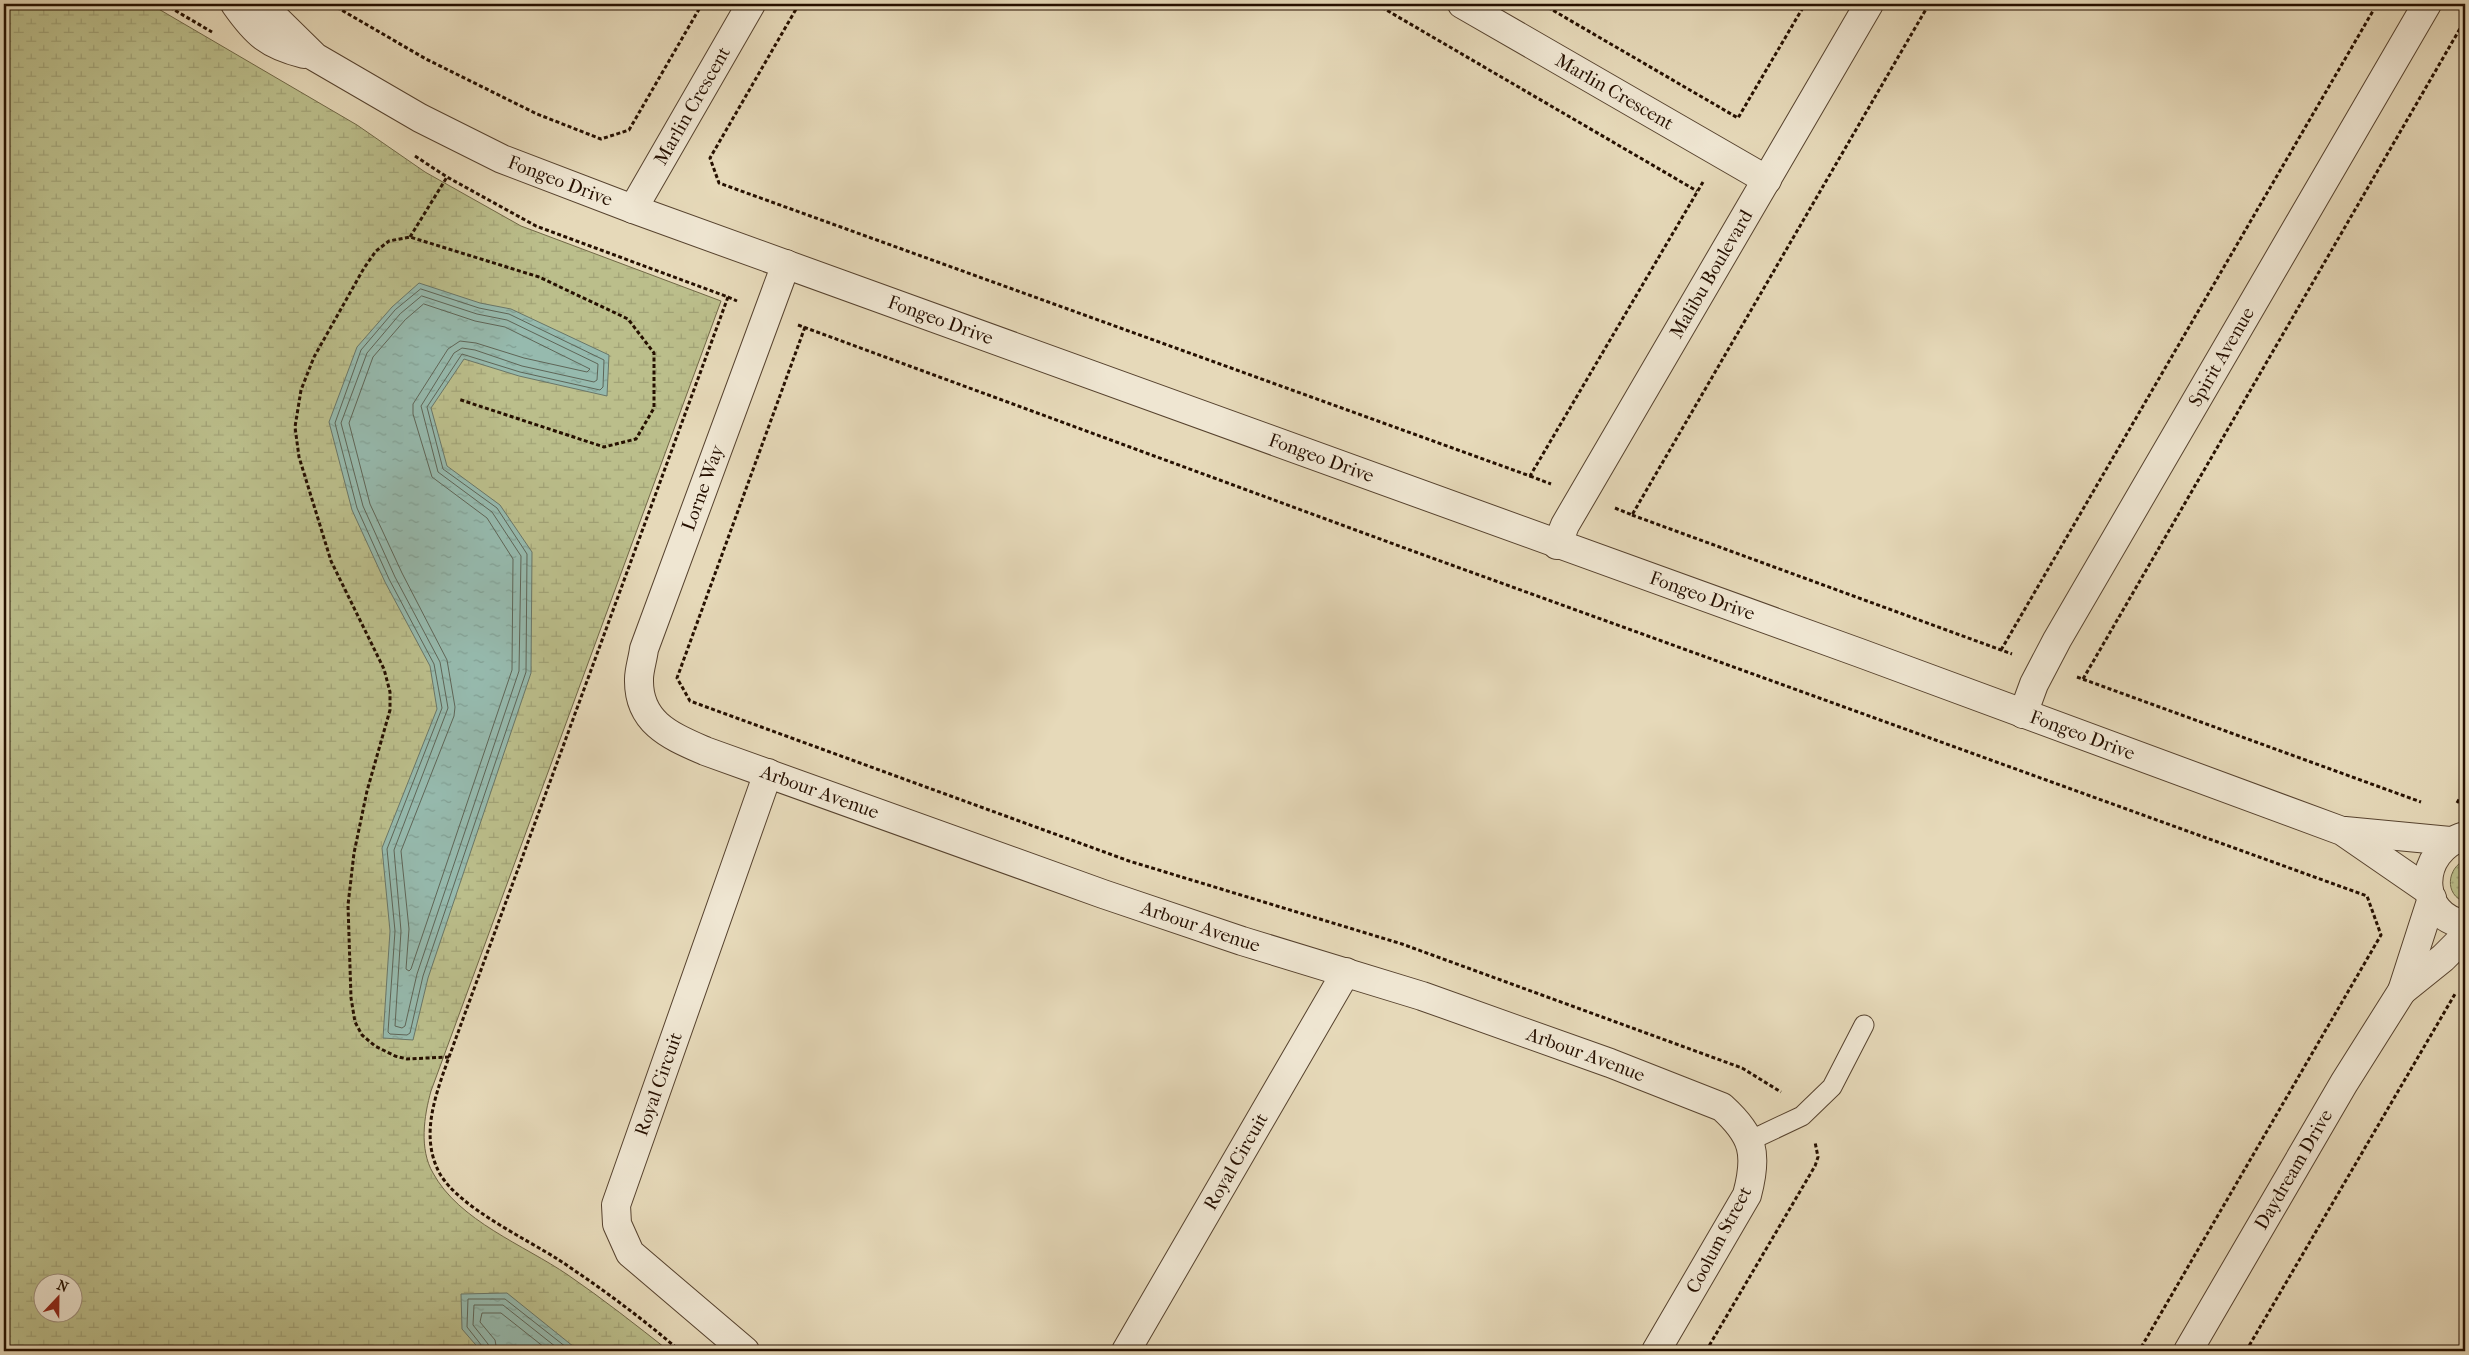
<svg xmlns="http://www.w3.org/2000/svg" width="2469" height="1355" font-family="'IM FELL French Canon',serif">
<defs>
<pattern id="wetland-marsh" width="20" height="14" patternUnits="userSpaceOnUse" patternTransform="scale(1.25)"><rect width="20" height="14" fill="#bbbe8b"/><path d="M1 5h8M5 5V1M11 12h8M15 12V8" fill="none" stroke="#a1a276"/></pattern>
<pattern id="garden-dots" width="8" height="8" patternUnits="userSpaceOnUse" patternTransform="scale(1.25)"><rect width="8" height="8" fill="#bbbe8b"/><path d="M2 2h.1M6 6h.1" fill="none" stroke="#a1a276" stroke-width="1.8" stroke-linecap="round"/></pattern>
<pattern id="water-ripples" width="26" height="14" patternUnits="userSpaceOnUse" patternTransform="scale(1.25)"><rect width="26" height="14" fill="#96baae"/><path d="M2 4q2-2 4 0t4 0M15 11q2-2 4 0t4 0" fill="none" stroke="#819f94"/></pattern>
</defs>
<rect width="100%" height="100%" fill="#e6d9b9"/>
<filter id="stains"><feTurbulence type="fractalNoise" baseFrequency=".004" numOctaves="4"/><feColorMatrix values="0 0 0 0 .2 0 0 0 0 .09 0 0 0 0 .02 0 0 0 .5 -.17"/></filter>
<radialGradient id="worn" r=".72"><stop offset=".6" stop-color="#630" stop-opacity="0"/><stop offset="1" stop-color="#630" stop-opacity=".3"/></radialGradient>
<path fill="url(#wetland-marsh)" stroke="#706746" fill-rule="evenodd" d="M4,4h146l207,121 68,47 96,54 200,75 -290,790c-7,25 -12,58 2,82 26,48 91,72 135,102 35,24 68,50 101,76h-665zM42,1282h30v30h-30z"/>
<path fill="url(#garden-dots)" stroke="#706746" d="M2465,860v42c-21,-7 -18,-34 0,-42z"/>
<g fill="url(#water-ripples)" stroke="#697668">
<polygon points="419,283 480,303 511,309 609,355 607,396 519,376 464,359 431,408 447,466 500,505 532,552 531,673 428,978 413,1040 383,1038 390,931 382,848 437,709 430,666 385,582 352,510 329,422 357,347 392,307"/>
<polygon points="507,1293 579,1351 481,1351 462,1329 461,1294"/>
</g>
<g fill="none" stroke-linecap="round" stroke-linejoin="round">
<g stroke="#5e6557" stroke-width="1">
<polygon points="421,289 479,308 509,314 604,360 603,387 600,390 520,372 462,354 427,407 443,469 497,508 527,554 526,672 423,976 410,1033 407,1035 390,1034 388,1032 395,931 387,849 442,708 434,664 389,579 357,508 335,423 361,350 395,310"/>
<polygon points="422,296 477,314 507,320 598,364 597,380 594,382 522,366 475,350 462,348 454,353 421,406 438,472 492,512 521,556 519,671 417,974 405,1026 402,1028 395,1026 401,931 394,850 448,708 440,662 395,577 363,506 341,423 367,353 400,314"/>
<polygon points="424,304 475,321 505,327 590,369 587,372 524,358 476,343 460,341 448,349 413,404 413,414 432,477 487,518 513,559 512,670 411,969 409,971 406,969 409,929 401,851 454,716 455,707 447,660 402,573 370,504 349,423 373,357 405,320"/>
<polyline points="483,1351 482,1346 467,1327 468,1299 505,1299 571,1351"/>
<polyline points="490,1351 488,1344 473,1325 474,1305 503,1305 561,1351"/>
<polyline points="497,1351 495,1340 480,1322 482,1313 501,1313 549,1351"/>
</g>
<defs>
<polyline id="service" points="1749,1141 1802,1116 1832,1087 1864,1025"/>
<g id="minor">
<path id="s1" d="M1462,4l305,176"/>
<path id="s2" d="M633,209l118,-205"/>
<path id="s3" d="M786,264l-142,385c-1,9 -5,21 -5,30 -1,44 32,57 66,72l398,143 139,47 180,55 188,67 112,44c32,29 36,47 25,88l-91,156"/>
<path id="s4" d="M2023,714l11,-30 23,-44 370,-636"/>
<polyline points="2402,991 2443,958 2465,936"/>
<path id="s5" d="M745,1351l-115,-98 -13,-29 -1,-19 152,-432"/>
<path id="s6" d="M1126,1351l220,-379"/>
<path id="s7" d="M2188,1351l156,-268 58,-92 30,-93"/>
</g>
<g id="tertiary">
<path d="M235,4c21,30 33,41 69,50"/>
<path id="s8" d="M261,4l54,53 105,61 82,41 131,50 1227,444 482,178 87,60"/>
<path id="s9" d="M1557,545l8,-20 304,-521"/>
<polyline points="2345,831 2450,841"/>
<path d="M2465,836c-49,14 -49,81 0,88"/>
</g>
</defs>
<use href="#service" stroke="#56422e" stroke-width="21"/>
<use href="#minor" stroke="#56422e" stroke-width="30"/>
<use href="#tertiary" stroke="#56422e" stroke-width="30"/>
<g stroke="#261000" stroke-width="3" stroke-dasharray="4 2.5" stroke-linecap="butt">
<polyline points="164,4 212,32"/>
<polyline points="331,4 426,59 537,114 601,139 629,130 702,4"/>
<polyline points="799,4 710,158 719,183 1530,476 1703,182"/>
<polyline points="1376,4 1697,191"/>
<polyline points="1542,4 1738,118 1805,4"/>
<path d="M415,156l32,21 89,49 192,71 -279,760c-13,37 -30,79 -9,117 20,34 85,64 119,86 42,28 83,58 121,91"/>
<polyline points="410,237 447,177"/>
<polyline points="728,297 737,301"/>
<polyline points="798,325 1410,550 2367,896 2381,935 2139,1351"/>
<polyline points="805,327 677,678 690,701 1129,861 1402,944 1742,1068 1781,1092"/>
<polyline points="1530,476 1551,484"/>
<polyline points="1615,508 1632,515 1929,4"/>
<polyline points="1632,515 2012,654"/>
<polyline points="2001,650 2377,4"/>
<polyline points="2077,677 2421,802"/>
<polyline points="2083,679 2465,20"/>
<polyline points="2457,803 2465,789"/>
<polyline points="449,1057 407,1059 395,1056 375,1046 362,1035 355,1022 351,998 348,905 354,853 367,791 390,710 390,692 384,669 331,561 299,457 295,427 301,390 314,357 364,268 376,251 389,241 410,237 539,277 628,319 654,353 654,408 636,439 604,447 458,399"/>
<polyline points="1706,1351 1815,1166 1818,1157 1815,1142"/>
<polyline points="2246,1351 2455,994"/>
</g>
<use href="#service" stroke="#efe6d2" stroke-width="19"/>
<use href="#minor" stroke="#efe6d2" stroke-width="28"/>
<use href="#tertiary" stroke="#efe6d2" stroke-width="28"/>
</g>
<g text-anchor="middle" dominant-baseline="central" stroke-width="4.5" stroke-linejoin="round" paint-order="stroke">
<g font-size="19" fill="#261000" stroke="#efe6d2">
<text stroke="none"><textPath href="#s1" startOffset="176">Marlin Crescent</textPath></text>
<text stroke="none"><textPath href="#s2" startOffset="119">Marlin Crescent</textPath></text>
<text stroke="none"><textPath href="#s8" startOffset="351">Fongeo Drive</textPath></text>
<text stroke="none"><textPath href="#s9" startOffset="312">Malibu Boulevard</textPath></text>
<text stroke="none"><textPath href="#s8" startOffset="756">Fongeo Drive</textPath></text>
<text stroke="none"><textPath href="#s4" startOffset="409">Spirit Avenue</textPath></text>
<text stroke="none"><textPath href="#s8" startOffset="1161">Fongeo Drive</textPath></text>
<text transform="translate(703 488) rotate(-70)">Lorne Way</text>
<text stroke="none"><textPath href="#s8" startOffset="1566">Fongeo Drive</textPath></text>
<text stroke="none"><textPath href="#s8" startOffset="1971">Fongeo Drive</textPath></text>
<text stroke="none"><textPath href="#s3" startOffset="668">Arbour Avenue</textPath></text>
<text stroke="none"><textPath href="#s3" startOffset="1072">Arbour Avenue</textPath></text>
<text stroke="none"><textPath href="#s3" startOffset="1478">Arbour Avenue</textPath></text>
<text stroke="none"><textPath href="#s5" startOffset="330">Royal Circuit</textPath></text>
<text stroke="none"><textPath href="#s6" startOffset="219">Royal Circuit</textPath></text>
<text stroke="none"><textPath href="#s7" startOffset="210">Daydream Drive</textPath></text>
<text transform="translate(1719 1240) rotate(-62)">Coolum Street</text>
</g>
</g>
<rect width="2469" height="1355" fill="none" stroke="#e6d9b9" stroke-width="20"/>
<rect x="5" y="5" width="2459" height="1345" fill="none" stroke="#261000" stroke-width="2.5"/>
<rect x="10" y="10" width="2449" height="1335" fill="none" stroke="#261000"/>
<g transform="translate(58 1298) rotate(22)"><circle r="24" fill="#efe6d2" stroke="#9f907e"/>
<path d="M0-4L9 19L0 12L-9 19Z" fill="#8f2418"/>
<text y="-8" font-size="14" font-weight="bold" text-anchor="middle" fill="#261000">N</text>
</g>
<rect width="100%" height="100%" filter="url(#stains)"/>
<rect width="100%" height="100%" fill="url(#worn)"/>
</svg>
